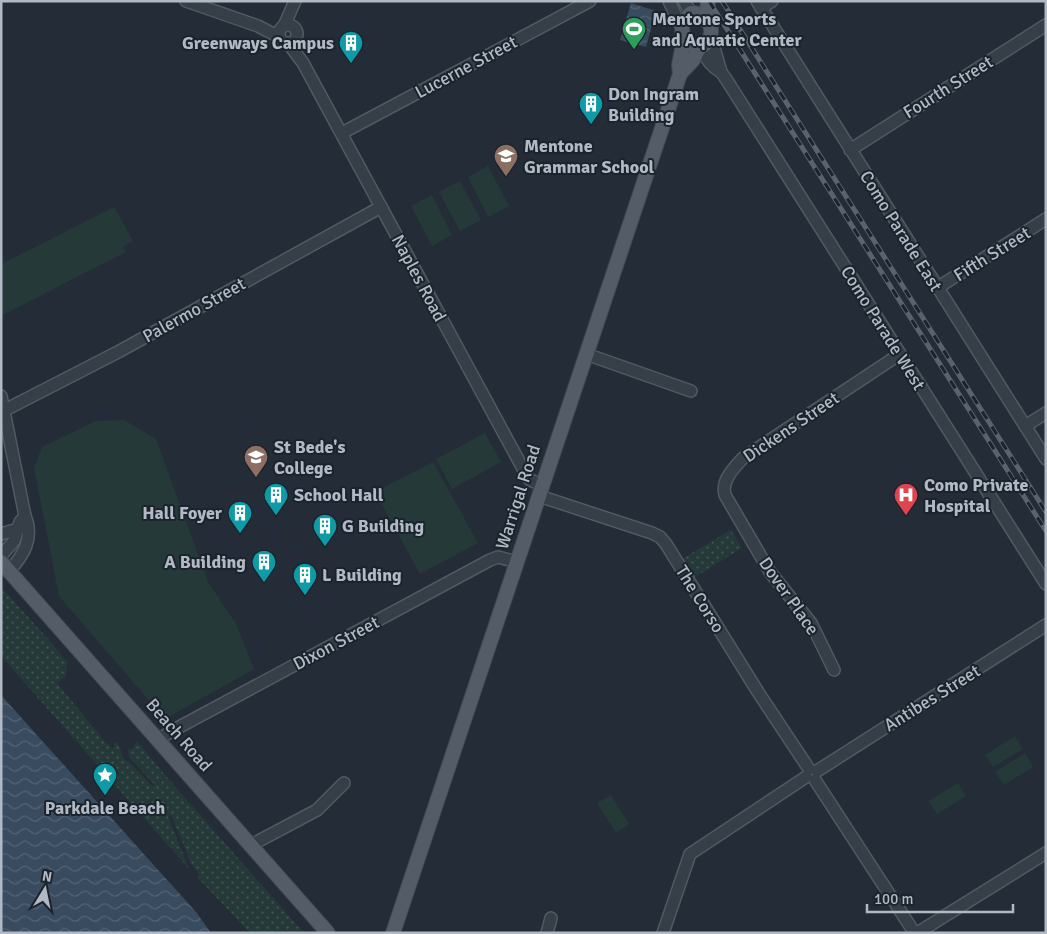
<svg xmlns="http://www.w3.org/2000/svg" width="1047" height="934" font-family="Signika,sans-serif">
<defs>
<pattern id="grass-dots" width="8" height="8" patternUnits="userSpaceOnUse" patternTransform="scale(1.25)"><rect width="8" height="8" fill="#263939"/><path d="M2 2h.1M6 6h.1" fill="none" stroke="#435454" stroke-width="1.8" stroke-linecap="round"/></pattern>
<pattern id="water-waves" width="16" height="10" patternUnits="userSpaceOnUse" patternTransform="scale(1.25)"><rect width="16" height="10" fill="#394b5f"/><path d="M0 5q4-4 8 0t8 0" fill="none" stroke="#536374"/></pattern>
</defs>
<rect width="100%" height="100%" fill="#232c37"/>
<g fill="url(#grass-dots)">
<polygon points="731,530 742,548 692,579 680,560"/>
<polygon points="1,587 49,640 67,662 66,676 57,683 107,744 109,743 112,748 114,747 114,743 118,742 123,758 133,766 153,787 154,784 129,757 128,749 132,749 137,741 165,775 304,933 250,933 198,878 199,875 191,863 171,815 168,816 189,869 1,656"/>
</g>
<g fill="#263939">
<polygon points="488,166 509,206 488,217 468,177"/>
<polygon points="460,181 481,220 460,231 439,192"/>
<polygon points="432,195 452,235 432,246 411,206"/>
<polygon points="114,207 133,241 123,247 126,252 1,316 1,264"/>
<polygon points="124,420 156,439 208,582 236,624 254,669 165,719 59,596 34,468 42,447 95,421"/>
<polygon points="485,433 501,462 452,489 436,459"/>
<polygon points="433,462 478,543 420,574 375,492"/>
<polygon points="1015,736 1023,749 993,767 985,755"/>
<polygon points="1025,753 1033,767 1004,785 995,772"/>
<polygon points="958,783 966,796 937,814 928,801"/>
<polygon points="611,795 629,824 616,833 597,803"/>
</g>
<g fill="url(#water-waves)">
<polygon points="631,3 656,11 646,47 620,40"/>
<polygon points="1,695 196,912 211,933 1,933"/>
</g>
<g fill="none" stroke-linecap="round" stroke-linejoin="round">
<defs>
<g id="minor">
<polyline points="186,1 258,26 279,37"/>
<polyline points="669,1 682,29"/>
<polyline points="684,1 691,13"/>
<polyline points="757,1 1046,459"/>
<polyline points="761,8 772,1"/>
<circle cx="288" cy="34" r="9"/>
<polyline points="284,26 295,1"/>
<polyline points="711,37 721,72 726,79 1046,584"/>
<polyline points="288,43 303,63 527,476 530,480 542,485"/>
<path d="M701,47c4,11 11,20 20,25"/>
<polyline points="342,133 590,1"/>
<polyline points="850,150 1046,25"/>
<polyline points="937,288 1046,219"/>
<polyline points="586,354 691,391"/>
<path d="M1,396l24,120c9,22 -1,39 -16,55"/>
<polyline points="5,410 118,352 381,207"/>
<polyline points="1025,426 1046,413"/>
<polyline points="539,496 652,533 660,537 666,544 758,692 809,769"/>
<polyline points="1,534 18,529"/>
<polyline points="1,556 14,541 20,522 25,516"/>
<path d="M834,670l-23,-47 -41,-51 -45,-77c-4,-15 9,-27 18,-37l157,-104"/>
<polyline points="158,740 170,732 490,560 498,557 517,562"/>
<polyline points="817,771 1046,625"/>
<polyline points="815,780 912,929"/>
<polyline points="251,845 317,810 344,783"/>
<polyline points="919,932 1046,853"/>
<polyline points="547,933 551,918"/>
<polyline points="663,933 690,854 806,777"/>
</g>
<g id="major">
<path d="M691,13c20,-1 28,24 10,34 -19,-1 -26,-22 -10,-34z"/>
<polyline points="706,19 708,1"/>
<polyline points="680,74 693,60 699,47"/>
<polyline points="1,562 328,933"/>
<polyline points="393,933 680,74 679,65 684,39"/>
</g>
</defs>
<use href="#minor" stroke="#515962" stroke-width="14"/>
<use href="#major" stroke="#3f4751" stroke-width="16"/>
<use href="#minor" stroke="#363e47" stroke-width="11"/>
<use href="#major" stroke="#545d67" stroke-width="14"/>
<defs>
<g id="rail">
<polyline points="709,1 1046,531"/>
<polyline points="722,1 1046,512"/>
</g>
</defs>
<use href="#rail" stroke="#58636e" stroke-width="5"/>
<use href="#rail" stroke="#1b232c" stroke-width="3" stroke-dasharray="9" stroke-linecap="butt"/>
</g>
<defs>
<symbol id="stadium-pin" viewBox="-11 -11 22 30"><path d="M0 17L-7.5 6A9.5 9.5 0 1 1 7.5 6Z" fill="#2e9e5b" stroke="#1b232c"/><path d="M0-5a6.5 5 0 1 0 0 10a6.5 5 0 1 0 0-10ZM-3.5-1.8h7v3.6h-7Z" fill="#fff"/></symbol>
<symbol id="building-pin" viewBox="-11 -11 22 30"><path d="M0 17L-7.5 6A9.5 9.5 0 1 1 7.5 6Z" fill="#0f9aa8" stroke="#1b232c"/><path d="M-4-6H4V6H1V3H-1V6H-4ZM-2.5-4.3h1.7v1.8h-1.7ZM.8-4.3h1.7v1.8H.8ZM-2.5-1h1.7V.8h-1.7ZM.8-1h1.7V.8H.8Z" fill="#fff"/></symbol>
<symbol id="school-pin" viewBox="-11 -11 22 30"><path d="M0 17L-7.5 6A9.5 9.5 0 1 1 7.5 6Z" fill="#8d6e63" stroke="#1b232c"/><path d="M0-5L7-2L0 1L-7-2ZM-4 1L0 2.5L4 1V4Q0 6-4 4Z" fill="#fff"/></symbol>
<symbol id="hospital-pin" viewBox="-11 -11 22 30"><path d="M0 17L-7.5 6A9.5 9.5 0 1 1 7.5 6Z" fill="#e0444e" stroke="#1b232c"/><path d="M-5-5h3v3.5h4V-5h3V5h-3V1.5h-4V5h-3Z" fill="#fff"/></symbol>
<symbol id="sight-pin" viewBox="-11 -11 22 30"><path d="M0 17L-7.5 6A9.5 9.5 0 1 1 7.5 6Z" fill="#0f9aa8" stroke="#1b232c"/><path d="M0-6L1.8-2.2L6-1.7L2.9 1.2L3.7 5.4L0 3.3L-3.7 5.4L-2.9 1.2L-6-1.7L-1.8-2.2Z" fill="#fff"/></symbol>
</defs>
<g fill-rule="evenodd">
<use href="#stadium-pin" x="620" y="15" width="28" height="38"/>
<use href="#building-pin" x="337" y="29" width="28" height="38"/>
<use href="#building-pin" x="577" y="90" width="28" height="38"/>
<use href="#school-pin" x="492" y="142" width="28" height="38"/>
<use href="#school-pin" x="242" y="443" width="28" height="38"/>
<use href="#building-pin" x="262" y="481" width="28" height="38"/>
<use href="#hospital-pin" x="892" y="481" width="28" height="38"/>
<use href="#building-pin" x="226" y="499" width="28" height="38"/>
<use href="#building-pin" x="311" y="512" width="28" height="38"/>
<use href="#building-pin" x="250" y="548" width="28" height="38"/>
<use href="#building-pin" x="291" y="561" width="28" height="38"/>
<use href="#sight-pin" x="91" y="761" width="28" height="38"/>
</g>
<g text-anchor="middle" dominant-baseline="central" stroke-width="4" stroke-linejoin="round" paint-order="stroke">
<g font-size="18" font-weight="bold" fill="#b1b9c4" stroke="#1b232c" text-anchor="start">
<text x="652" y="19">Mentone Sports<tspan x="652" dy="21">and Aquatic Center</tspan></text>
<text x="334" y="43" text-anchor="end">Greenways Campus</text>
<text x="608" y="94">Don Ingram<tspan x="608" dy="21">Building</tspan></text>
<text x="524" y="146">Mentone<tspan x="524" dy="21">Grammar School</tspan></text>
<text x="274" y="447">St Bede's<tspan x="274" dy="21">College</tspan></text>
<text x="924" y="485">Como Private<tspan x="924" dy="21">Hospital</tspan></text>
<text x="294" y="495">School Hall</text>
<text x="222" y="513" text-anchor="end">Hall Foyer</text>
<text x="342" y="526">G Building</text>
<text x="246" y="562" text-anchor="end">A Building</text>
<text x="322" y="575">L Building</text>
<text x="105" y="808" text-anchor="middle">Parkdale Beach</text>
</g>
<g font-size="18" fill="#b1b9c4" stroke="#1b232c">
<text transform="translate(466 67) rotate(-28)">Lucerne Street</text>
<text transform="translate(948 87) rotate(-32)">Fourth Street</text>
<text transform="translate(901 231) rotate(58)">Como Parade East</text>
<text transform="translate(992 254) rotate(-32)">Fifth Street</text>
<text transform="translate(419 278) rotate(62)">Naples Road</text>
<text transform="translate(194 310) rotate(-29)">Palermo Street</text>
<text transform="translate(883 328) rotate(58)">Como Parade West</text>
<text transform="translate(791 427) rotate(-34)">Dickens Street</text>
<text transform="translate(518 497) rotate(-72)">Warrigal Road</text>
<text transform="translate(789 596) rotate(55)">Dover Place</text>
<text transform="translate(700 599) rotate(58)">The Corso</text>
<text transform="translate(336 643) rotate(-28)">Dixon Street</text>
<text transform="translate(932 698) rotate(-32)">Antibes Street</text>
<text transform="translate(179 735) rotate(49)">Beach Road</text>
</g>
</g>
<rect width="1047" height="934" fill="none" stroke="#b1b9c4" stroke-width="5"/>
<g transform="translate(45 889) rotate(10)" stroke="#1b232c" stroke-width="4" paint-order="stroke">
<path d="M0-4L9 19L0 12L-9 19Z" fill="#b1b9c4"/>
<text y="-8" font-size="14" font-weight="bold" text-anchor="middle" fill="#b1b9c4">N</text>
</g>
<path d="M867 904v8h146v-8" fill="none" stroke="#b1b9c4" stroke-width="2.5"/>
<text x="874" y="904" font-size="15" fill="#b1b9c4" stroke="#1b232c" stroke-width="4" paint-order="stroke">100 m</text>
</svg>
